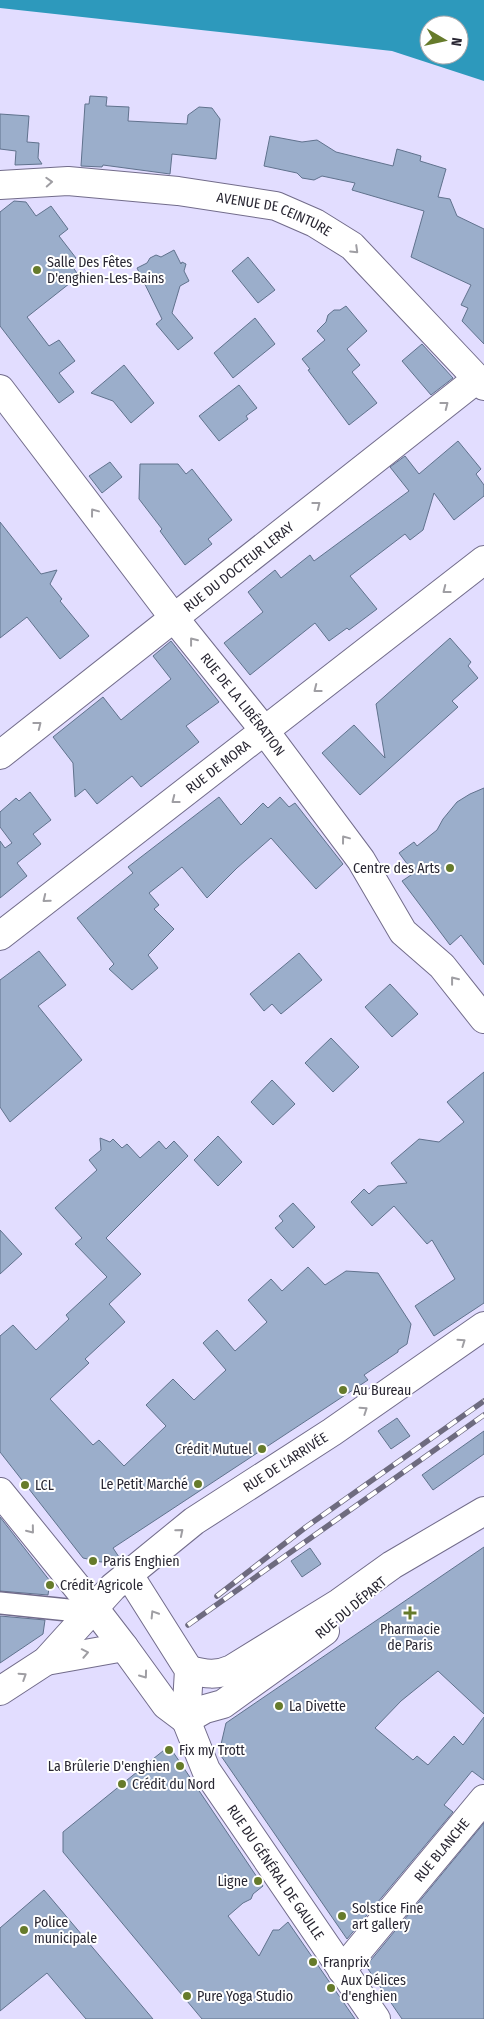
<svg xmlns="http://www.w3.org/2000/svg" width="484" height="2019" font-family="'Fira Sans Condensed',sans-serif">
<rect width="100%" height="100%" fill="#e2ddff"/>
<path fill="#2d99bc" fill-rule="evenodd" d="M0,0h484v81l-92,-30 -392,-43zM429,25h30v30h-30z"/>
<g fill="#9baecb" stroke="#60728d">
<polygon points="90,96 107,97 106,106 129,107 128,121 187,124 188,115 199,107 212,108 220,119 216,159 172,154 170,174 103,165 102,167 81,166 85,104 89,104"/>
<polygon points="0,114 29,116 27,142 39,143 38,158 42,164 15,165 16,151 0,149"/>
<polygon points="270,136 302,142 317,140 336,152 393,166 397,149 421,156 420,161 446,169 438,197 450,199 457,216 484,229 484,344 462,321 468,308 461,305 471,285 411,257 424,211 352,190 355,183 322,176 314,180 302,178 297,173 264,166"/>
<polygon points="14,201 26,202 36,216 51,206 68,229 59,236 76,258 70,263 79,276 27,317 49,346 59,340 75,361 59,373 74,392 59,403 0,326 0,212"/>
<polygon points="174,250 181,264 182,262 186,264 184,271 189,281 180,286 172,313 193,338 178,350 156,324 162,319 137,268 147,263 150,258 156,255 161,257"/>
<polygon points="248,257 275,290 258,303 232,271"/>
<polygon points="346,306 367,331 347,349 360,365 352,372 377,403 349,425 308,370 310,369 302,359 325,340 317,331 326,322 328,315 334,310 340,310"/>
<polygon points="255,318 275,344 233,378 214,353"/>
<polygon points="422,344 453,378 431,395 402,361"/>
<polygon points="124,365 154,403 131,423 113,401 91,393"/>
<polygon points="239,385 257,408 246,416 248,419 219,441 199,416"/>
<polygon points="458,441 481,469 476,474 484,485 484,496 454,520 434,493 423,530 410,540 405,534 350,576 377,609 349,630 347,628 329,641 315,623 250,675 224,643 263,612 248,592 275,570 281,578 310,555 314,561 409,491 390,467 405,456 419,474"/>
<polygon points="110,462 122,477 102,493 89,476"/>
<polygon points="140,464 178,464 186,474 192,469 232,520 208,539 212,544 185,565 160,531 162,529 139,499"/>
<polygon points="0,522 41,574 57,570 50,584 62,599 60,601 89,636 60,659 27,617 0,638"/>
<polygon points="450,638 471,662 468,666 478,678 452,701 458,707 360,795 322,753 354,725 385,758 376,704"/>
<polygon points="171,641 219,702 186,726 199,742 141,787 132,776 97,804 85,789 75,797 73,763 53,737 103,697 121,720 171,679 153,656"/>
<polygon points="484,788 484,965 461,935 450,945 402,881 414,873 399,853 414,842 417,846 437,830 443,819 457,802 470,794"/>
<polygon points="30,792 51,820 33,834 41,844 17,863 27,876 0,898 0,841 5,848 12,843 0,827 0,812 16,798 19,801"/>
<polygon points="219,797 241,825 263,803 268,808 280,797 289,807 295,803 343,864 316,889 271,838 237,868 207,898 182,867 149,893 159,905 154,909 174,929 148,955 158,968 132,990 109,969 114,964 77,918 133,873 128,867"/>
<polygon points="39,951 66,985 38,1006 82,1060 10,1122 0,1107 0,980"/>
<polygon points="299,953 322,980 281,1014 272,1004 264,1011 250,994"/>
<polygon points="390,984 418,1014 392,1037 365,1007"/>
<polygon points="331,1038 359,1067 333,1092 305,1063"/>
<polygon points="484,1072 484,1303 434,1336 415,1306 455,1279 432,1240 427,1244 394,1206 372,1226 351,1202 364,1189 369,1194 378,1186 407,1183 391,1163 419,1139 439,1142 464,1122 447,1102"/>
<polygon points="272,1080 295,1104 273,1125 251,1102"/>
<polygon points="218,1136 242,1162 218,1186 194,1160"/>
<polygon points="100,1138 110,1142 113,1139 122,1148 127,1144 140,1158 159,1141 166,1149 174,1141 188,1156 106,1238 141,1274 109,1304 125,1322 85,1359 89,1363 50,1399 93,1445 99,1440 124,1466 166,1426 146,1405 173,1379 194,1400 226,1370 203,1343 217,1330 235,1351 267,1322 248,1300 271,1279 282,1291 308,1267 325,1285 346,1271 378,1273 411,1324 407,1344 398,1350 398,1352 364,1375 368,1380 113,1548 121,1560 101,1562 83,1558 0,1452 0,1336 13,1325 36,1350 69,1319 66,1315 107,1277 75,1244 82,1238 55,1208 97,1170 89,1160 101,1150"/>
<polygon points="293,1203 315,1227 293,1248 275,1228 283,1221 279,1216"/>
<polygon points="0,1230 22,1254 0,1274"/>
<polygon points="397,1418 410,1436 391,1449 378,1431"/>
<polygon points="484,1431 484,1454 433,1490 422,1475"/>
<polygon points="0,1517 50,1581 48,1595 0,1591"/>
<polygon points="484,1547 484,1714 438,1671 401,1701 375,1728 413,1760 417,1756 428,1765 454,1736 463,1745 484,1717 484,1780 472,1771 444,1805 453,1812 347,1939 219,1753 226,1723"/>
<polygon points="310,1548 321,1564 302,1577 291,1561"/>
<polygon points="0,1616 45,1620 43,1634 0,1663"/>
<polygon points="169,1746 263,1886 253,1894 251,1899 243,1903 228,1916 259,1956 273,1930 279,1930 288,1922 355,2019 202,2019 63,1852 63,1832"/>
<polygon points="484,1823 484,2019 402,2019 366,1966"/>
<polygon points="44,1890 153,2019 86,2019 47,1973 0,2011 0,1928"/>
</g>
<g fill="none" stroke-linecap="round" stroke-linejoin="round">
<defs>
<polyline id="pedestrian" points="0,1603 68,1610"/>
<g id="minor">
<path id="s1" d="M0,185l68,-4 110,10 98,15 39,17 37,23 132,140"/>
<path id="s2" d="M0,755l477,-376"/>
<path id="s3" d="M0,936l484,-376"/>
<polyline points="0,1492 94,1608"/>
<path d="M189,1670c16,4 28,6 43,-1l107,-66 53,-38 92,-54"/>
<polyline points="186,1720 205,1709 223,1704 325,1631"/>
<path id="s4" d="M342,1970l142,-171"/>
</g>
<g id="secondary">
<path id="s5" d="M0,389l174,229 90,112 97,130 42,72 39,34 42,53"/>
<path id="s6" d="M129,1575l60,95 -3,50 20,50 170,249"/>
<polyline points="94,1608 124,1647 166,1705 186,1720"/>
<polyline points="46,1661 124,1647"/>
<path id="s7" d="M0,1691l46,-30 67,-74 81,-66 138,-89 152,-106"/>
</g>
</defs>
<use href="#pedestrian" stroke="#726c8b" stroke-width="24"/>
<use href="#minor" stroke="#726c8b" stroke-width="30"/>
<use href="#secondary" stroke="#726c8b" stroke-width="30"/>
<use href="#pedestrian" stroke="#fff" stroke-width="21"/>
<use href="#minor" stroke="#fff" stroke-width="28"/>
<use href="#secondary" stroke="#fff" stroke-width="28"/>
<defs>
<g id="rail">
<polyline points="217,1596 306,1527 484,1401"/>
<polyline points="188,1625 484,1415"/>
</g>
</defs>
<use href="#rail" stroke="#6e6b7f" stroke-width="5.5"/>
<use href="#rail" stroke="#fff" stroke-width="4" stroke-dasharray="11" stroke-linecap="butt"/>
</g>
<defs><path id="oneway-chevron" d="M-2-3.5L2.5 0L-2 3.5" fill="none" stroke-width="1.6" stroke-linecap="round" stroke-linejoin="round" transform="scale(1.25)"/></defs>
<g stroke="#9f9ea3">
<use href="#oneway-chevron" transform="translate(49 182) rotate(-3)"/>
<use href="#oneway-chevron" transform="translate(355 250) rotate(44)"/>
<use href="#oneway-chevron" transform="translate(445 405) rotate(-38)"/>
<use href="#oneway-chevron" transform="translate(317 505) rotate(-38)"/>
<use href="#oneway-chevron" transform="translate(94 512) rotate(-127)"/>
<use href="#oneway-chevron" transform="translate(446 590) rotate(142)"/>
<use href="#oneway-chevron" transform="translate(193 641) rotate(-128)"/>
<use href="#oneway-chevron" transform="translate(317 689) rotate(142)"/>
<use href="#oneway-chevron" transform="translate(38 725) rotate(-38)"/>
<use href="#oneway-chevron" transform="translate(175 800) rotate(142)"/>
<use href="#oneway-chevron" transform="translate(345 839) rotate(-127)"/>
<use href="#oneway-chevron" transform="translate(46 899) rotate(141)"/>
<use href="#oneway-chevron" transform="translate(454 980) rotate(-128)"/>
<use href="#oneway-chevron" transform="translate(462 1342) rotate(-35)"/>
<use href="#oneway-chevron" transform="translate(364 1410) rotate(-34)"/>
<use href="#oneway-chevron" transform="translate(31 1530) rotate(51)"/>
<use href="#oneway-chevron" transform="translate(180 1532) rotate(-40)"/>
<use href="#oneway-chevron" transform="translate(154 1614) rotate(-122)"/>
<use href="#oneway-chevron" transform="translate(85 1653) rotate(-11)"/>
<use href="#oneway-chevron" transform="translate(144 1675) rotate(54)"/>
<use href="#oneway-chevron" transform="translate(23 1676) rotate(-33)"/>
</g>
<g fill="#667b2b" stroke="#fff" stroke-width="2">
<circle cx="37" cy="270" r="5"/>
<circle cx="450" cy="868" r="5"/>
<circle cx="343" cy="1390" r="5"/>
<circle cx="262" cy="1449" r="5"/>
<circle cx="198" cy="1484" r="5"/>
<circle cx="25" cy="1485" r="5"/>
<circle cx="93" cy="1561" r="5"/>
<circle cx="50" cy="1585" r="5"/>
<path d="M407.5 1605.5h5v5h5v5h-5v5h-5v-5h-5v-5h5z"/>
<circle cx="279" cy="1706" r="5"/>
<circle cx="169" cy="1750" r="5"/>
<circle cx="180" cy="1766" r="5"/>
<circle cx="122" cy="1784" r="5"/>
<circle cx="258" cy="1881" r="5"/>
<circle cx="342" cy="1916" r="5"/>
<circle cx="24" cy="1930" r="5"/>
<circle cx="313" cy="1962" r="5"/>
<circle cx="331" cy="1988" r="5"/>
<circle cx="187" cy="1996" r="5"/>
</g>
<g text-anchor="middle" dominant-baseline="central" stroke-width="4" stroke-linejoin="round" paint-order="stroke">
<g font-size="14" fill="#292733" stroke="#fff">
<text stroke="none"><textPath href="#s1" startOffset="278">AVENUE DE CEINTURE</textPath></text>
<text stroke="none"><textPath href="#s2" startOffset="304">RUE DU DOCTEUR LERAY</textPath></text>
<text stroke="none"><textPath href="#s5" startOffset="398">RUE DE LA LIBÉRATION</textPath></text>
<text stroke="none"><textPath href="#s3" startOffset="276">RUE DE MORA</textPath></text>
<text stroke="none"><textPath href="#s7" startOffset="368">RUE DE L'ARRIVÉE</textPath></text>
<text transform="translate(351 1608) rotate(-40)">RUE DU DÉPART</text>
<text stroke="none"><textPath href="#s4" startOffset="156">RUE BLANCHE</textPath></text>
<text stroke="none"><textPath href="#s6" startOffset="340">RUE DU GÉNÉRAL DE GAULLE</textPath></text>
</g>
<g font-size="14" fill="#292733" stroke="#fff" text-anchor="start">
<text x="47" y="262">Salle Des Fêtes<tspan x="47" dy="16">D'enghien-Les-Bains</tspan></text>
<text x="440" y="868" text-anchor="end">Centre des Arts</text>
<text x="353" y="1390">Au Bureau</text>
<text x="252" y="1449" text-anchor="end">Crédit Mutuel</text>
<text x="188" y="1484" text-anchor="end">Le Petit Marché</text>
<text x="35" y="1485">LCL</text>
<text x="103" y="1561">Paris Enghien</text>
<text x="60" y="1585">Crédit Agricole</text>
<text x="410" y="1629" text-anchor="middle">Pharmacie<tspan x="410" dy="16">de Paris</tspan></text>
<text x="289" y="1706">La Divette</text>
<text x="179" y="1750">Fix my Trott</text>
<text x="170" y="1766" text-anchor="end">La Brûlerie D'enghien</text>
<text x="132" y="1784">Crédit du Nord</text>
<text x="248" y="1881" text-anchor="end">Ligne</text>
<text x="352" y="1908">Solstice Fine<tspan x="352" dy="16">art gallery</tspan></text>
<text x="34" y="1922">Police<tspan x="34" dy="16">municipale</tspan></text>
<text x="323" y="1962">Franprix</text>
<text x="341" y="1980">Aux Délices<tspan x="341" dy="16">d'enghien</tspan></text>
<text x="197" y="1996">Pure Yoga Studio</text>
</g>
</g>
<g transform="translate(444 40) rotate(99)"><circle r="24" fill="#ffffff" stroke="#a9a9ad"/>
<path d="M0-4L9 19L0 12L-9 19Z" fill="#667b2b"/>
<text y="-8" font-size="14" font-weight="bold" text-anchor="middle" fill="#292733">N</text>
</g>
</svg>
